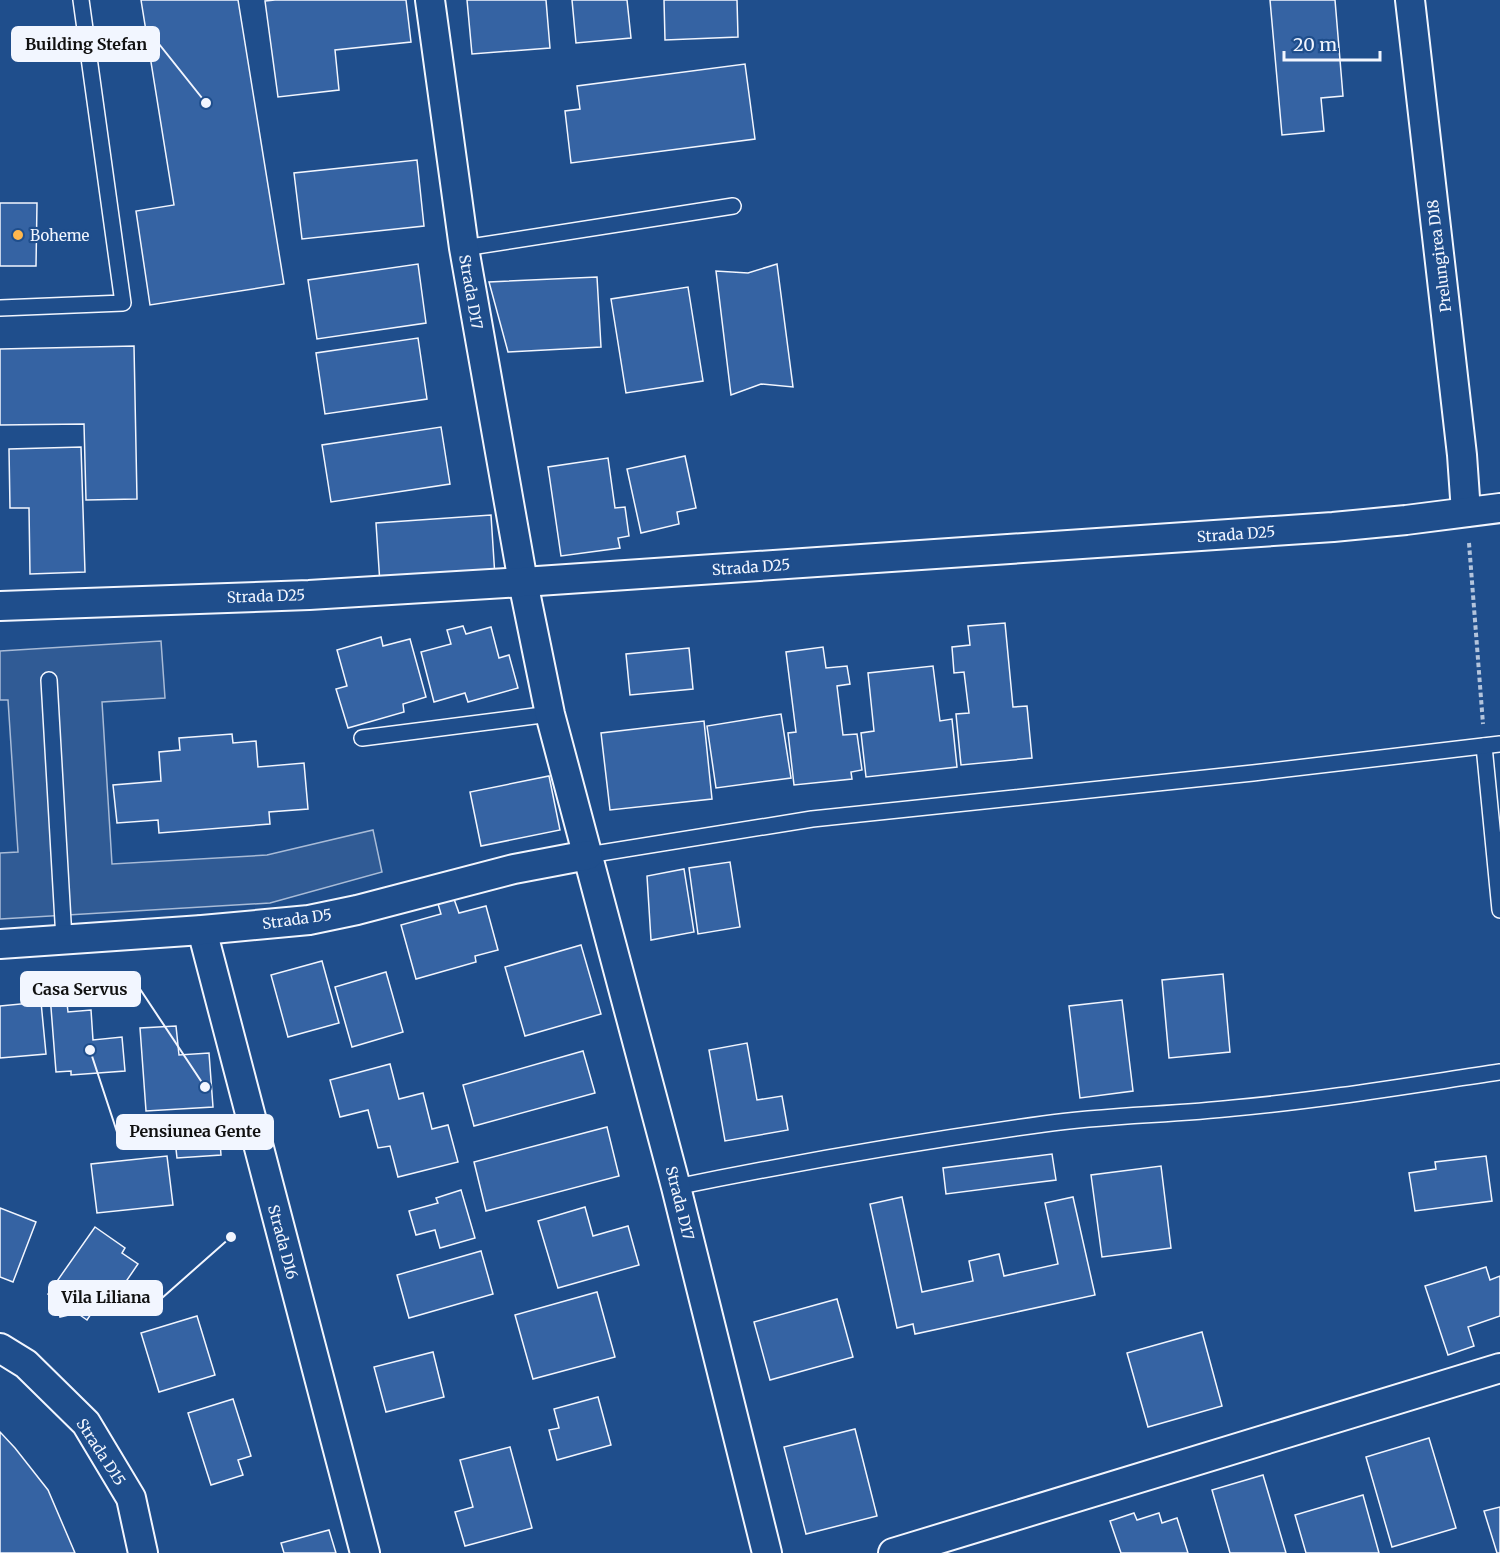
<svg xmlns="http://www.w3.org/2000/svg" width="1500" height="1553" font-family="Merriweather,serif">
<rect width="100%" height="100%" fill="#1f4e8c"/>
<polygon fill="#305b95" stroke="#a8bbd7" stroke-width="1.5" points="161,641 165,698 102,702 112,864 267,855 373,830 382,872 270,903 0,919 0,853 18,852 8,700 0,700 0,651"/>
<g fill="#3563a3" stroke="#f2f6ff" stroke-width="1.5">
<polygon points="141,0 238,0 284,284 150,305 136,211 174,205"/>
<polygon points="275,0 406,0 411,42 335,50 339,90 278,97 265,1"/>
<polygon points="467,0 546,0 550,48 472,54"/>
<polygon points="572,0 627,0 631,38 576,43"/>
<polygon points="664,0 737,0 738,37 665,40"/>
<polygon points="1270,0 1335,0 1343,96 1321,98 1324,131 1282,135"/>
<polygon points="745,64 755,139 571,163 565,111 580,109 577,86"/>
<polygon points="417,160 424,226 302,239 294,173"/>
<polygon points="0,203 37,203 36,266 0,266"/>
<polygon points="418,264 426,323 317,339 308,280"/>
<polygon points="777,264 793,387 761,384 731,395 716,271 748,273"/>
<polygon points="597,277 601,347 508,352 489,282"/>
<polygon points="688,287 703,381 626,393 611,299"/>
<polygon points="418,338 427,399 325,414 316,353"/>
<polygon points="134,346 137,499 86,500 84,424 0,425 0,349"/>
<polygon points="441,427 450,484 331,502 322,445"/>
<polygon points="81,447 85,572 30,574 29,508 10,508 9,449"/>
<polygon points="685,456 696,508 677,512 679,524 641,533 627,469"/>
<polygon points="608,458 615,508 625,507 629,536 618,538 620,548 561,556 548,467"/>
<polygon points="491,515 495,577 380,584 376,523"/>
<polygon points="1005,623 1013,707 1027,706 1032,758 961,765 956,714 969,713 964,672 954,673 952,647 970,645 968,626"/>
<polygon points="463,626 466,634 491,627 499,658 509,655 518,688 468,702 465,693 434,702 421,652 451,644 447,630"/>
<polygon points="381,637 383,646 410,639 426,697 403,704 404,712 348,728 336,689 347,686 337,650"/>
<polygon points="823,647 826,668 847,666 850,684 837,686 843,735 857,734 862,770 851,772 852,779 794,785 788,733 796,732 786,652"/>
<polygon points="689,648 693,689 630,695 626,654"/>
<polygon points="933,666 940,721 952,719 957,767 866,777 861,733 874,731 868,673"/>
<polygon points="781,714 791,778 716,788 707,726"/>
<polygon points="704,721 712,799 610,810 601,733"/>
<polygon points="232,734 233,743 256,741 258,767 304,763 308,809 269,812 270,824 159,833 158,820 117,823 113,785 161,781 159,752 180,750 179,738"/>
<polygon points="549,776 560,830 481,846 470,792"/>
<polygon points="730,862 740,927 698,934 689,868"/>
<polygon points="684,869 694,932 651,940 647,876"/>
<polygon points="454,899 459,913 486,906 498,950 475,956 476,962 416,979 401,925 441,914 438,904"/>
<polygon points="581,945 601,1014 525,1036 505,967"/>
<polygon points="322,961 339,1023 288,1037 271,975"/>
<polygon points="386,972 403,1032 352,1047 335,987"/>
<polygon points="1223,974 1230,1052 1169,1058 1162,980"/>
<polygon points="66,994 68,1012 91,1010 93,1040 122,1037 125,1071 71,1075 71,1071 56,1072 50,995"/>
<polygon points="1122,1000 1133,1091 1080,1098 1069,1006"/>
<polygon points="41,1002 46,1054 0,1058 0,1006"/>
<polygon points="176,1026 179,1055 209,1053 213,1107 146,1111 140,1028"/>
<polygon points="747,1043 757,1100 782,1096 788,1130 725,1141 709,1050"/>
<polygon points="583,1051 595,1093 474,1126 463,1085"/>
<polygon points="390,1064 399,1099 423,1093 432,1129 448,1125 458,1162 398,1177 390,1146 378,1148 368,1110 340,1117 330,1080"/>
<polygon points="218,1118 221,1155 177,1158 173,1122"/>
<polygon points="607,1127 619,1176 486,1211 474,1162"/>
<polygon points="1052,1154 1056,1180 946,1194 943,1168"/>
<polygon points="167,1156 173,1205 97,1213 91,1164"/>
<polygon points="1486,1156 1492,1201 1415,1211 1409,1173 1436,1169 1435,1162"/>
<polygon points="1161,1166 1171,1248 1102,1257 1091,1175"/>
<polygon points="461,1190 475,1238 440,1248 435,1230 416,1235 409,1211 438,1203 436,1198"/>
<polygon points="902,1197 922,1292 973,1281 969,1261 999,1254 1004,1276 1058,1264 1045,1203 1073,1197 1095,1295 915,1334 913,1324 897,1328 870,1204"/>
<polygon points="585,1207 593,1236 628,1226 639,1265 558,1288 538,1221"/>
<polygon points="0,1208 36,1222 13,1282 0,1277"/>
<polygon points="95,1227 125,1248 122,1253 138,1264 114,1299 105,1293 87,1320 77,1313 60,1317 56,1300 48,1294"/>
<polygon points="481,1251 493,1294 409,1318 397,1275"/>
<polygon points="1486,1267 1490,1280 1500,1276 1500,1316 1468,1327 1474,1346 1448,1355 1425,1286"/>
<polygon points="597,1292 615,1357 533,1379 515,1315"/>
<polygon points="837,1299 853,1357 770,1380 754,1322"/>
<polygon points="197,1316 215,1375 159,1392 141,1333"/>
<polygon points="1202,1332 1222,1406 1148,1427 1127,1353"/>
<polygon points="433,1352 444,1397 386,1412 374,1367"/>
<polygon points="598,1397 611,1445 557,1460 549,1430 559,1428 554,1409"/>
<polygon points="233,1399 251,1456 238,1460 243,1475 211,1485 188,1413"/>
<polygon points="855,1429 877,1516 806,1534 784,1447"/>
<polygon points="0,1432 15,1448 48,1490 75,1553 0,1553"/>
<polygon points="1429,1438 1456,1528 1392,1547 1366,1457"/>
<polygon points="510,1447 532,1528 465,1546 455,1512 473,1507 460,1460"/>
<polygon points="1263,1475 1286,1553 1230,1553 1212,1490"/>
<polygon points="1363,1495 1379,1553 1306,1553 1295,1515"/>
<polygon points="1500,1507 1500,1553 1497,1553 1484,1511"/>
<polygon points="1134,1513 1137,1520 1159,1513 1162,1523 1177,1518 1188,1553 1121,1553 1110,1521"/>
<polygon points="329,1530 336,1553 284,1553 281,1543"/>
</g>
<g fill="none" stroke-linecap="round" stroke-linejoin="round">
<defs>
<g id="service">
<polyline points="464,248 733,206"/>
<polyline points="0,308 123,303 81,0"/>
<polyline points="49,680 64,939"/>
<polyline points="362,738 550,714"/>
<polyline points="1484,746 1500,910"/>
<polyline points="588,855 812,819 1253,773 1500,744"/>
<path d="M676,1187c122,-25 245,-46 368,-63 63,-9 127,-9 190,-16 89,-8 178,-23 266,-36"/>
</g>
<g id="minor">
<polyline points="430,0 464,248 523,582 550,714 676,1187 767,1553"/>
<polyline points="1410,0 1462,455 1466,512"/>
<polyline points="0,606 309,595 523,582 1333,527 1406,520 1500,508"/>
<polyline points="202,930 365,1553"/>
<polyline points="0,944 202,930 309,920 357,910 514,869 588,855"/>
<polyline points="0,1348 26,1364 86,1423 131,1498 143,1553"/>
<polyline points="893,1553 1500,1368"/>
</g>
</defs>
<use href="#service" stroke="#f2f6ff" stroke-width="18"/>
<use href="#minor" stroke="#f2f6ff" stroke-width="32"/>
<polyline stroke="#b3c4dc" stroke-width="4" stroke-dasharray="4.5 3" stroke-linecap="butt" points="1469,543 1483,724"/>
<use href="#service" stroke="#1f4e8c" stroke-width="15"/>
<use href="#minor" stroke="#1f4e8c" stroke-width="28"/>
</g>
<circle fill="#ffb74d" stroke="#1f4e8c" stroke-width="2" cx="18" cy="235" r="6"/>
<g text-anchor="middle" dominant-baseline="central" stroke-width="4.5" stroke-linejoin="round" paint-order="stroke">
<g font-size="15" fill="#f2f6ff" stroke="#1f4e8c" text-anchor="start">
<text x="30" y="235">Boheme</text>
</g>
<g font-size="15" fill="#f2f6ff" stroke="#1f4e8c">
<text transform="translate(1439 256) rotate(-97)">Prelungirea D18</text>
<text transform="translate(471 292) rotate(80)">Strada D17</text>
<text transform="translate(1236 534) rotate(-4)">Strada D25</text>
<text transform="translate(751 567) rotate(-4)">Strada D25</text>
<text transform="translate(266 596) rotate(-2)">Strada D25</text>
<text transform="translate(297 919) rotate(-8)">Strada D5</text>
<text transform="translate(680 1203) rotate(76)">Strada D17</text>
<text transform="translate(283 1242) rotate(75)">Strada D16</text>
<text transform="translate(101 1452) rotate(57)">Strada D15</text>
</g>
</g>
<path fill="none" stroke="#f2f6ff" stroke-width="2" d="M206 103L159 44M205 1087L140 989M90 1050L117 1132M231 1237L162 1298"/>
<g fill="#f2f6ff" stroke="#1f4e8c" stroke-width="2">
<circle cx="206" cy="103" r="6"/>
<circle cx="205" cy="1087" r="6"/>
<circle cx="90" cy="1050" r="6"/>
<circle cx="231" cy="1237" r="6"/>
</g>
<g fill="#f2f6ff" stroke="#f2f6ff" stroke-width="2">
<rect x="12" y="27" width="147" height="34" rx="6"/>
<rect x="21" y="972" width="119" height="34" rx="6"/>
<rect x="117" y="1115" width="156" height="34" rx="6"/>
<rect x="49" y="1281" width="113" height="34" rx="6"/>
</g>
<g font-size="16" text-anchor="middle" font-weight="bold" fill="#111">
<text x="86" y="50">Building Stefan</text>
<text x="80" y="995">Casa Servus</text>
<text x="195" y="1137">Pensiunea Gente</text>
<text x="106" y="1303">Vila Liliana</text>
</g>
<path d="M1284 51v9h96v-9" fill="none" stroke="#f2f6ff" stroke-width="3"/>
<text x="1293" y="51" font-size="18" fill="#f2f6ff" stroke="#1f4e8c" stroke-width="4.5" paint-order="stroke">20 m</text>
</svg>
